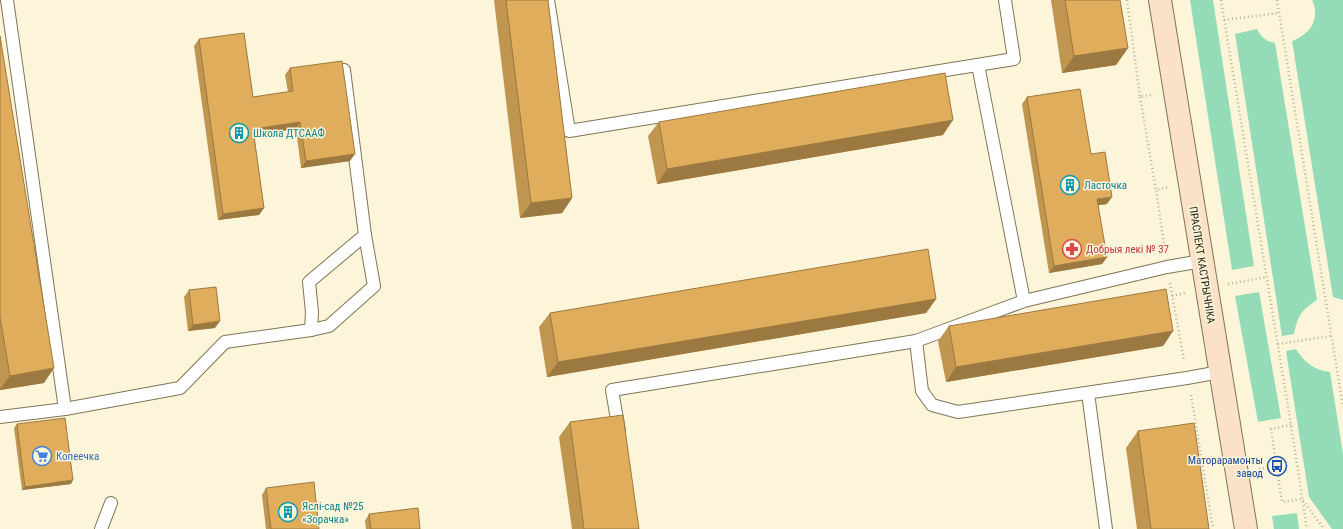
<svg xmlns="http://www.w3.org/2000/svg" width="1343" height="529" font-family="'Roboto Condensed',sans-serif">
<rect width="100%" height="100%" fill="#fdf5d9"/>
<g fill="#94dcb8">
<polygon points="1190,0 1213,0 1254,266 1232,270"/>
<path d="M1312,0h31v300l-10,-3 -41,-256c18,-7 29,-22 20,-41z"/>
<path d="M1257,29c5,9 9,12 18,14l42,257c-17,11 -19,16 -23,34l-12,2 -47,-302z"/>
<polygon points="1259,292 1281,418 1258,422 1235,296"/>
<path d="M1296,349c9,14 18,21 34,23l13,82v75h-11l-23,-32 -23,-146z"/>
<polygon points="1297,513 1299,529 1274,529 1272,516"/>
</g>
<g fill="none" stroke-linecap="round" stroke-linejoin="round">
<defs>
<g id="lane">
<polyline points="7,0 65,409"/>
<polyline points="548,0 569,131 1014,59 1005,0"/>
<polyline points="978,65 1024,301"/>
<polyline points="311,330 329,326 374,286 365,235"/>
<polyline points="916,341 1024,301 1167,267 1202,261"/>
<polyline points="1088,393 1106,529"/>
<polyline points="0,417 65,409 180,388 225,342 311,330 312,312 309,282 365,235 344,70"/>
<polyline points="619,431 612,390 916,341 922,391 932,405 958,412 1187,378 1220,372"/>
<polyline points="101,529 111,503"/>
</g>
<polyline id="secondary" points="1160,0 1246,529"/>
</defs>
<use href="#lane" stroke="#7f7556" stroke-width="14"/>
<use href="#secondary" stroke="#7f7556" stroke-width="24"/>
<g stroke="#bab39c" stroke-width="2.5" stroke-dasharray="1 3" stroke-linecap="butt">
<polyline points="1127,0 1140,97 1154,94"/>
<polyline points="1221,0 1291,425 1307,529"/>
<polyline points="1277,0 1343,407"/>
<polyline points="1224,20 1279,13"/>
<polyline points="1140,97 1156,190"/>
<polyline points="1165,251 1156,190 1169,187"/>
<polyline points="1170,283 1184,361"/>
<polyline points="1228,284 1267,277"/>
<polyline points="1172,296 1185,293"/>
<polyline points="1278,344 1331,336"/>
<polyline points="1191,395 1213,529"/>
<polyline points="1291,425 1271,429 1282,502 1302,499 1324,529"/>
<polyline points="1259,469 1277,466"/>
</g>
<use href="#lane" stroke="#fff" stroke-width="12"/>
<use href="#secondary" stroke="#fbe1c7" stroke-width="22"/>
</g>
<g fill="#c0954f">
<polygon points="494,0 548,0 572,198 562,213 520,218"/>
<polygon points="1051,0 1120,0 1128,48 1116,65 1062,73"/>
<polygon points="0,36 44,383 0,390"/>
<polygon points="199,39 253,97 288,92 285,75 290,68 350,161 301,168 296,129 254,135 264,208 259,215 218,220 194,46"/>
<polygon points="1027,97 1091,154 1107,204 1098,205 1107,257 1102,264 1049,273 1022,104"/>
<polygon points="659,122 943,135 657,184 648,136"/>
<polygon points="189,290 215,328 188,331 184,297"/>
<polygon points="936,299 926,313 547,377 539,327 550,313"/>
<polygon points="949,326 1173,331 1163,346 946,382 938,341"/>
<polygon points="570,422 639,529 572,529 559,437"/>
<polygon points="17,424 71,484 22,490 14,428"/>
<polygon points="1138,431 1209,529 1137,529 1126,448"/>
<polygon points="266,488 319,529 266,529 262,495"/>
<polygon points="369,514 420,529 366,529 365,521"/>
</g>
<g fill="#9c7940">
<polygon points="1128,48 1116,65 1062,73 1074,56"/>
<polygon points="953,120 943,135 657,184 667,169"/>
<polygon points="300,122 296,129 248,136 253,129"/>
<polygon points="355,154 350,161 301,168 306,161"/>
<polygon points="1112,197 1107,204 1093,206 1097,199"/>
<polygon points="572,198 562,213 520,218 531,203"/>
<polygon points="264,208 259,215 218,220 223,214"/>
<polygon points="1107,257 1102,264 1049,273 1054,266"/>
<polygon points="936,299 926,313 547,377 558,362"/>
<polygon points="220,321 215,328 188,331 193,325"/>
<polygon points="1173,331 1163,346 946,382 956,367"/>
<polygon points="54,368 44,383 0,390 0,389 10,376"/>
<polygon points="73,480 71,484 22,490 25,487"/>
</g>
<g fill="#dfad5c" stroke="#9c7940">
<polygon points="506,0 548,0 572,198 531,203"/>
<polygon points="1065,0 1120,0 1128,48 1074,56"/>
<polygon points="244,33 253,97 293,91 290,68 342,61 355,154 306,161 300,122 253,129 264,208 223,214 199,39"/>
<polygon points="0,36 54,368 10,376 0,317"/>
<polygon points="945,73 953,120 667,169 659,122"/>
<polygon points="1080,89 1091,154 1105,152 1112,197 1097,199 1107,257 1054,266 1027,97"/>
<polygon points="928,249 936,299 558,362 550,313"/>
<polygon points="216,287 220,321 193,325 189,290"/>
<polygon points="1166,289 1173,331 956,367 949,326"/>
<polygon points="623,415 639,529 584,529 570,422"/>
<polygon points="65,418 73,480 25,487 17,424"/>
<polygon points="1194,423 1209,529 1151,529 1138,431"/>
<polygon points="314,482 319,529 271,529 266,488"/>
<polygon points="418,508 420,529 371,529 369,514"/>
</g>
<defs>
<symbol id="building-ring" viewBox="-11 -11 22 22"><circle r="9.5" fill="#fdf5d9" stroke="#0f9aa8" stroke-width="1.5"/><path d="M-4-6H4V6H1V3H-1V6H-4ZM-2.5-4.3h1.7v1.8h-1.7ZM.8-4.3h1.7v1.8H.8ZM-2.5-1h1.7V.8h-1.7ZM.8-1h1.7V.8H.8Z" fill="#0f9aa8"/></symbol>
<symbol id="pharmacy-ring" viewBox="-11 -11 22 22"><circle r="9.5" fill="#fdf5d9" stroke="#e0444e" stroke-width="1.5"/><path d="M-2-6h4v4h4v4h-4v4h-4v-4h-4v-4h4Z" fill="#e0444e"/></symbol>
<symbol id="supermarket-ring" viewBox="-11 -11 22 22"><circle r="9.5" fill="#fdf5d9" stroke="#3f7fe0" stroke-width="1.5"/><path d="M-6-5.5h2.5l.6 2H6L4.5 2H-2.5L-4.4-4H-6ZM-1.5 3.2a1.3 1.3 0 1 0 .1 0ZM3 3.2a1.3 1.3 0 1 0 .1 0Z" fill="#3f7fe0"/></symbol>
<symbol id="bus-ring" viewBox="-11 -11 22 22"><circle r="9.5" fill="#fdf5d9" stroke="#1a4fb4" stroke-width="1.5"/><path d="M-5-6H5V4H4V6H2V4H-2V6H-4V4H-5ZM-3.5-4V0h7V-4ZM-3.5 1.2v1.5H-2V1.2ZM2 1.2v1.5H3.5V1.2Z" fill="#1a4fb4"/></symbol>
</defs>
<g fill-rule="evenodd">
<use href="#building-ring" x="228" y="122" width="22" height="22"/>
<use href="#building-ring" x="1059" y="174" width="22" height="22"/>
<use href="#pharmacy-ring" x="1061" y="238" width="22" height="22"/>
<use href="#supermarket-ring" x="31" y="445" width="22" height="22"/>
<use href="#bus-ring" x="1266" y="455" width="22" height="22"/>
<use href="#building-ring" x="277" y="501" width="22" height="22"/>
</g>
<g text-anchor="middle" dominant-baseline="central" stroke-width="3" stroke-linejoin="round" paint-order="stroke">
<g font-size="11" fill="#0d838f" stroke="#fdf5d9" text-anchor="start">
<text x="253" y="133">Школа ДТСААФ</text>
<text x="1084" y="185">Ласточка</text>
<text x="302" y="506">Яслі-сад №25<tspan x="302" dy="13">«Зорачка»</tspan></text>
</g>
<g font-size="11" fill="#be3a42" stroke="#fdf5d9" text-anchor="start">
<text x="1086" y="249">Добрыя лекі № 37</text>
</g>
<g font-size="11" fill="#232013" stroke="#fdf5d9">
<text transform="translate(1202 265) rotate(81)">ПРАСПЕКТ КАСТРЫЧНІКА</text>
</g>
<g font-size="11" fill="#366cbe" stroke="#fdf5d9" text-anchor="start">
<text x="56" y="456">Копеечка</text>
</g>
<g font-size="11" fill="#164399" stroke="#fdf5d9" text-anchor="end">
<text x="1263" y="460">Маторарамонты<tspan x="1263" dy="13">завод</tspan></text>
</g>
</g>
</svg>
